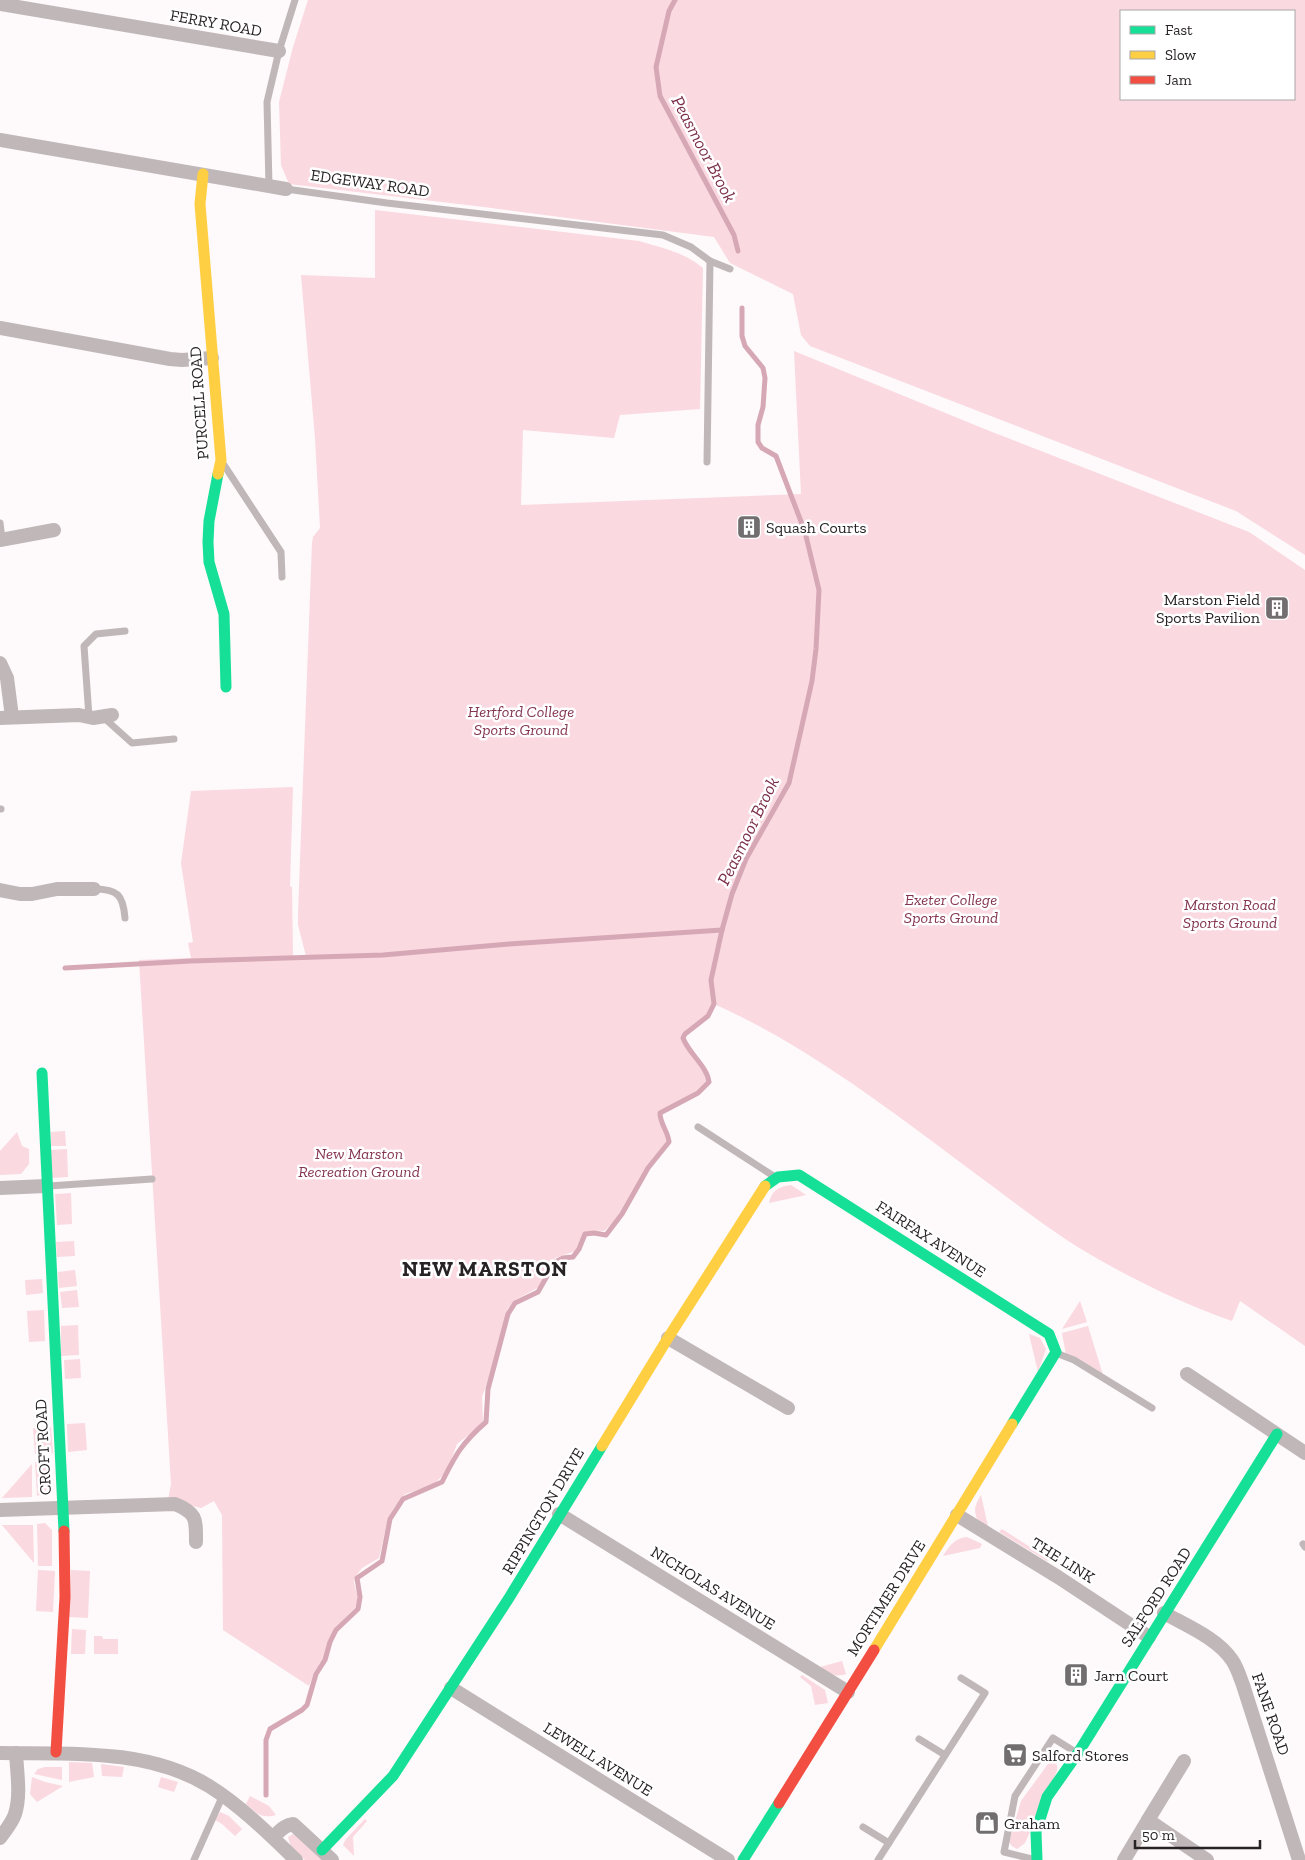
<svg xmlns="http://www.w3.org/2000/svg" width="1305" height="1860" font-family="'Zilla Slab',serif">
<rect width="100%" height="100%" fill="#fef9fa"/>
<g fill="#fad9e1" fill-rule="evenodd">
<path d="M308,0h997v555l-69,-44 -426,-165 -9,-11 -8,-41 -63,-31 -16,-26 -230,-30 -195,-23 -8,-19 -2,-63 14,-55zM1121,11h173v88h-173z"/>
<path d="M375,210l264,31c23,7 45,11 64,27l-3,141 -80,6 -6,23 -91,-8 -2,75 280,-11 -7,-143 193,79 262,102 56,38v776l-65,-45 -8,20c-46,-16 -92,-38 -134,-62 -36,-20 -70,-46 -103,-71 -90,-66 -178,-138 -281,-184l-6,12 -23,18 -2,4c6,16 24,28 26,44l-11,11 -37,20c-1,12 7,18 8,29l-16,16 -31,56 -18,17c-23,-1 -19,1 -28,20l-21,7 -16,29 -24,13 -7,8 -20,72 -6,17 1,24 -3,5 -23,18 -10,27 -14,14 -28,9 -11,14 -6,10 -9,40 -17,10 -7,9 -1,6 4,16 -1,7 -19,19 -7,11 -6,21 -11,15 -5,14 -86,-56 -1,-115 -8,-14 -13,7 -33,-8 3,-16 -32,-524 52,-2 -3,-15 5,-1 -12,-79 10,-72 102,-4 -3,99 2,1 1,69h13l-8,-31v-12l14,-370 1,-6 7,-9 -5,-90 -14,-163 74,3z"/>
<polygon points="65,1131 66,1146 51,1146 51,1132"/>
<polygon points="17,1132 22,1146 29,1149 29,1164 21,1174 0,1175 0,1151"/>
<polygon points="67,1149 68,1177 51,1178 51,1150"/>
<path d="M791,1185l15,10 -37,8c3,-13 9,-16 22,-18z"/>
<polygon points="71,1193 72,1224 57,1225 55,1194"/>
<polygon points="74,1241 75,1256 57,1257 56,1242"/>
<polygon points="75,1270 77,1286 59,1288 58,1272"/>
<polygon points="42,1279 43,1293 26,1295 25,1280"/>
<polygon points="77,1290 79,1307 62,1308 60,1292"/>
<polygon points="1080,1301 1087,1322 1062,1329"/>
<polygon points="44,1310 45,1341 29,1342 27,1311"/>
<polygon points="78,1325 79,1355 61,1356 61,1326"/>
<polygon points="1088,1326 1103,1375 1066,1355 1062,1333"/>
<polygon points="1029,1334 1040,1338 1046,1349 1038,1372"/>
<polygon points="80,1359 81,1378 65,1379 64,1360"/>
<polygon points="85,1423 87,1450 68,1452 67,1424"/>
<polygon points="51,1427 53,1453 35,1454 33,1428"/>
<path d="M50,1461c0,13 3,31 -13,35l-2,-34z"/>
<polygon points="32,1464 32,1497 2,1498"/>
<path d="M981,1495l8,36 -10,-6c-5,-15 -6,-16 2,-30z"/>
<polygon points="45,1523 52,1530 52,1566 38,1566 37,1524"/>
<polygon points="2,1525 33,1525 34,1563"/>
<polygon points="1002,1529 1049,1559 1047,1561 999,1532"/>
<path d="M967,1537l15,7 -2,4 -37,8c6,-10 12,-18 24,-19z"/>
<polygon points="38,1570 55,1571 53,1612 36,1611"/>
<polygon points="71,1570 90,1571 88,1618 69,1617"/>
<polygon points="72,1629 86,1630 85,1654 71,1654"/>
<polygon points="94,1636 102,1636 103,1639 118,1639 118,1654 94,1654"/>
<path d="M842,1661l4,13c-12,4 -16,-1 -26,-7z"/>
<polygon points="802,1675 825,1690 828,1703 815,1705 811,1686 800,1677"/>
<polygon points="69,1762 92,1763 94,1777 69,1782"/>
<polygon points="1053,1762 1057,1765 1057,1771 1025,1843 1017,1849 1012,1846 1009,1842 1021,1801 1048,1764"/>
<polygon points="101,1764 124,1767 122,1777 102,1776"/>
<polygon points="45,1767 62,1767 62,1780 34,1774 38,1769"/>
<polygon points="32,1777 45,1782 63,1786 37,1802 30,1794"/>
<polygon points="161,1777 178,1782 174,1792 158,1787"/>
<path d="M250,1796l19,10 7,9c-14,4 -20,-2 -30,-11z"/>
<polygon points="220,1812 229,1816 242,1829 235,1836 222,1824 215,1820"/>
<polygon points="365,1819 367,1821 353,1837 354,1856 343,1845 346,1839"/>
<polygon points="293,1834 297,1836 323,1860 305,1860 291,1847 288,1837"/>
</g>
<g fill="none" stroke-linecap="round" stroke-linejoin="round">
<g stroke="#d6a8b5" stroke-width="5">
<polyline points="675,0 669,11 656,67 660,96 734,235 738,251"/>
<polyline points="65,968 191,961 383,955 509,944 722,930"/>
<path d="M266,1795v-55l4,-11 32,-19 5,-5 9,-31 9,-14 5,-18 6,-12 22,-21 2,-12 -3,-19 25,-17 8,-42 13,-20 39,-17c14,-28 20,-39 44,-60l2,-33 20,-75 7,-11 23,-11 17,-30 8,-4 10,-1 6,-8 6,-15 9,-1 12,2 16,-21 26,-46 21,-26c-1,-11 -9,-18 -9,-29l38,-20 11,-11c-2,-16 -20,-28 -26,-44l2,-4 23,-18 6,-12 -3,-24 11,-50 10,-36 14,-35 43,-76 23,-102 4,-32 3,-59 -14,-58 -29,-76 -14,-8 -4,-6v-17l5,-18 2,-29 -2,-10 -18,-22 -3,-10v-28"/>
</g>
<g stroke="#c0b7b9" stroke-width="7">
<polyline points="269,186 267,102 279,51 295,0"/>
<polyline points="286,189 387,203 663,235 691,247 710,261 730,269"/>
<polyline points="707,462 710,261"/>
<polyline points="224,465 281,552 282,577"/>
<polyline points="0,523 2,539"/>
<polyline points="89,717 84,646 96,634 125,631"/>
<polyline points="103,717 132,743 174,739"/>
<polyline points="0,809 1,809"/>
<path d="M94,889c24,0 29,6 31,29"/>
<polyline points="698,1127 775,1177"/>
<polyline points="49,1186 152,1179"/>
<polyline points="1056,1353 1074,1360 1152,1408"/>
<polyline points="1303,1544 1305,1547"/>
<polyline points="919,1739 945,1755"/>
<polyline points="863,1827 889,1843"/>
<polyline points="194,1860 223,1795"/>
<polyline points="878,1860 985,1693 961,1678"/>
<polyline points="1036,1860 1004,1852 1015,1796 1053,1738 1077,1753"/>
</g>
<g stroke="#c0b7b9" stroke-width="14">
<polyline points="0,4 279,51"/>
<polyline points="0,140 286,189"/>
<polyline points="0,328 170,359 182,360 212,358"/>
<polyline points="0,540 54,530"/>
<polyline points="0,663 7,678 12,717"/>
<polyline points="0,718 79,715 93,718 112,715"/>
<polyline points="0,890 20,894 32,894 57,889 94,889"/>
<polyline points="0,1188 46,1186"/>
<polyline points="668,1338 788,1408"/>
<polyline points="1187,1374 1305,1453"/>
<path d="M0,1510l175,-6c22,9 21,15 21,38"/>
<polyline points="559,1514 848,1692"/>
<polyline points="957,1515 1058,1577 1149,1637"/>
<path d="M1164,1613c23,13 53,25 68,47 5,7 8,17 11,25l56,175"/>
<polyline points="451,1688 728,1860"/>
<path d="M0,1753c69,1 147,-5 209,33 32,20 60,48 87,74"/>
<polyline points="1184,1761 1148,1820 1207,1860"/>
<path d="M273,1837c6,-5 11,-12 20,-13l39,36"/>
<path d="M0,1838c5,-7 12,-15 15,-24 6,-19 2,-41 1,-61"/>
<polyline points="1124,1860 1148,1820"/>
</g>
<g stroke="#16e098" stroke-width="11">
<polyline points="218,474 209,521 208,542 209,562 224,614 226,687"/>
<polyline points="42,1073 64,1531"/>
<polyline points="765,1186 778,1177 799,1175 1049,1334 1056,1352 1012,1424"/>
<polyline points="322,1850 393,1776 509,1598 602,1446"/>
<polyline points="743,1860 779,1803"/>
<polyline points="1037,1860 1036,1832 1047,1797 1078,1753 1277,1434"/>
</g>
<g stroke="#ffcf43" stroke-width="11">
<polyline points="203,174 200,204 221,460 218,474"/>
<polyline points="602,1446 668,1338 765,1186"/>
<polyline points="874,1650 1012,1424"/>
</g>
<g stroke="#f24e42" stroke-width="11">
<polyline points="56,1752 65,1597 64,1531"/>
<polyline points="779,1803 874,1650"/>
</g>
</g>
<defs>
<symbol id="building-square" viewBox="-11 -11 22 22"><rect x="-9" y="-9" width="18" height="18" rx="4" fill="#726e6f" stroke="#fff"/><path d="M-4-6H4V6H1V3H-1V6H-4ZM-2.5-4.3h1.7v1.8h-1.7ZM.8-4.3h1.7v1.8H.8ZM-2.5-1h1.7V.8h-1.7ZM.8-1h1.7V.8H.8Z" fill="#fff"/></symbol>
<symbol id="supermarket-square" viewBox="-11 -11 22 22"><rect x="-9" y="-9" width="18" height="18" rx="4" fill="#726e6f" stroke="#fff"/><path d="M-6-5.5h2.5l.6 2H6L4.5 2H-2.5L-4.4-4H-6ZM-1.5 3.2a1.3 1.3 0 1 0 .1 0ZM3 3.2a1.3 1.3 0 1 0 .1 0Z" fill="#fff"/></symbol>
<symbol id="shop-square" viewBox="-11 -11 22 22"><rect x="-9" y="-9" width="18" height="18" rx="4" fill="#726e6f" stroke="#fff"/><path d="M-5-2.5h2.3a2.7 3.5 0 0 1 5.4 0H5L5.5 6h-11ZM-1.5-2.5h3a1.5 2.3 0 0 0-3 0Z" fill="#fff"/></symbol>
</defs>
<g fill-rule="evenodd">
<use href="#building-square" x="735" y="513" width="28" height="28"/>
<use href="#building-square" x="1263" y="594" width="28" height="28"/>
<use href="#building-square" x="1062" y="1661" width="28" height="28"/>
<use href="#supermarket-square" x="1001" y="1741" width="28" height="28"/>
<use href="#shop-square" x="973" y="1809" width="28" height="28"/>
</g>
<g text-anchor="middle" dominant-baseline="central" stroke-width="5" stroke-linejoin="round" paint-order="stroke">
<g font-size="16" fill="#272324" stroke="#fff">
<text transform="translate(216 23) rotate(10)">FERRY ROAD</text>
<text transform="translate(370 183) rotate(8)">EDGEWAY ROAD</text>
<text transform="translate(199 403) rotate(-94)">PURCELL ROAD</text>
<text transform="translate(931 1239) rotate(33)">FAIRFAX AVENUE</text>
<text transform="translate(43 1447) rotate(-93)">CROFT ROAD</text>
<text transform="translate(543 1511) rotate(-59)">RIPPINGTON DRIVE</text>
<text transform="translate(1063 1560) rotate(32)">THE LINK</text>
<text transform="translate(713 1588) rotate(32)">NICHOLAS AVENUE</text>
<text transform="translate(1156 1597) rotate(-57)">SALFORD ROAD</text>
<text transform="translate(886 1598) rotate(-58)">MORTIMER DRIVE</text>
<text transform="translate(1271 1714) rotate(71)">FANE ROAD</text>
<text transform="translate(598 1759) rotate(32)">LEWELL AVENUE</text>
</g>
<g font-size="16" fill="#272324" stroke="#fff" text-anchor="start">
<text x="766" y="527">Squash Courts</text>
<text x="1260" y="599" text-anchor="end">Marston Field<tspan x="1260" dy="18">Sports Pavilion</tspan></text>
<text x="1094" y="1675">Jarn Court</text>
<text x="1032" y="1755">Salford Stores</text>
<text x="1004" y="1823">Graham</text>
</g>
<g font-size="16" font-style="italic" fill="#843551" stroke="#fff">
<text x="521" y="711">Hertford College<tspan x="521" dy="18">Sports Ground</tspan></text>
<text x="951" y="899">Exeter College<tspan x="951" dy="18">Sports Ground</tspan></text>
<text x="1230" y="904">Marston Road<tspan x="1230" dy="18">Sports Ground</tspan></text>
<text x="359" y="1153">New Marston<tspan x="359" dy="18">Recreation Ground</tspan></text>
</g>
<g font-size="18" font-style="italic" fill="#7b2d49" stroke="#fff">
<text transform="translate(704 149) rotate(62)">Peasmoor Brook</text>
<text transform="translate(748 831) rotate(-64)">Peasmoor Brook</text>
</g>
<g font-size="21" font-weight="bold" letter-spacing="1" fill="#272324" stroke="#fff">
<text x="485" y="1268">NEW MARSTON</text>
</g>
</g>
<rect x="1120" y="10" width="175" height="90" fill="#ffffff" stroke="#a9a7a7"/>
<rect x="1130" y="26" width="25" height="8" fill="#16e098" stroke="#a9a7a7"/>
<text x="1165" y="35" font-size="15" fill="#272324">Fast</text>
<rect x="1130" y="51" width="25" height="8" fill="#ffcf43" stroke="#a9a7a7"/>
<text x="1165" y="60" font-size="15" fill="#272324">Slow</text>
<rect x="1130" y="76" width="25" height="8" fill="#f24e42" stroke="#a9a7a7"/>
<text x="1165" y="85" font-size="15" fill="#272324">Jam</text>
<path d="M1135 1840v8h125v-8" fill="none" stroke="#272324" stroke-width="2.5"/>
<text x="1142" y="1840" font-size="15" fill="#272324" stroke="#ffffff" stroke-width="4" paint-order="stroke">50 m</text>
</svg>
